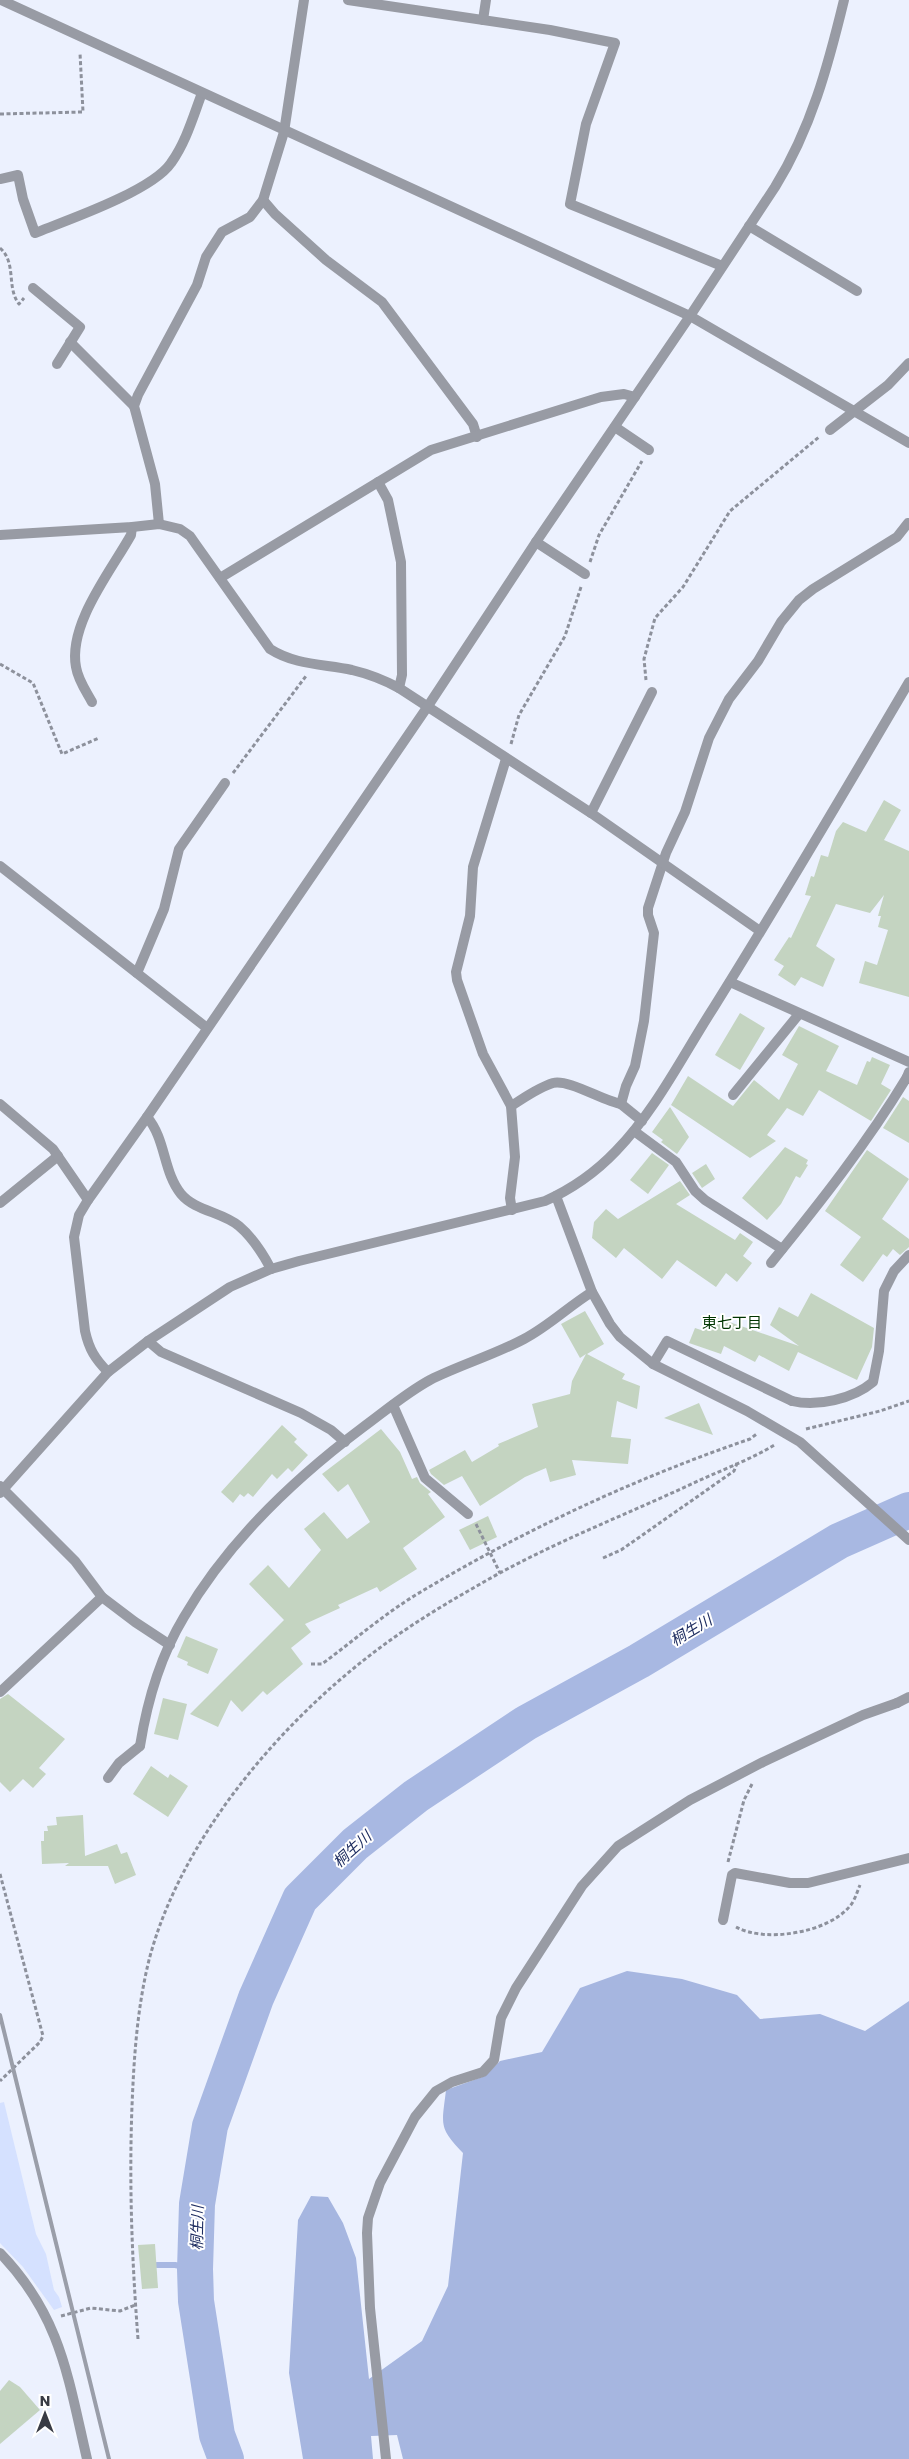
<svg xmlns="http://www.w3.org/2000/svg" width="909" height="2459" font-family="Poppins,'Noto Sans JP',sans-serif">
<rect width="100%" height="100%" fill="#ecf1fe"/>
<polygon fill="#d5e1ff" points="4,2102 36,2234 46,2254 54,2290 59,2297 62,2307 54,2310 23,2267 0,2243 0,2103"/>
<path fill="#a6b6e0" d="M627,1971l55,8 55,16 23,24 60,-5 45,17 44,-30v458h-506l-6,-24 -26,1 2,23h-70l-14,-86 9,-153 13,-24 17,1 15,26 13,35 13,121 53,-38 26,-55 15,-133c-25,-26 -21,-28 -17,-63l39,-14 15,-15 42,-9 38,-64z"/>
<g fill="none" stroke-linecap="round" stroke-linejoin="round">
<polyline stroke="#a8b8e2" stroke-width="6" points="157,2265 175,2265 195,2269"/>
<polyline stroke="#a8b8e2" stroke-width="36" points="226,2459 217,2435 196,2301 195,2269 197,2204 210,2126 256,1998 300,1899 355,1844 416,1796 526,1723 639,1661 839,1541 909,1510"/>
</g>
<g fill="#c4d4c1">
<polygon points="884,800 901,810 884,840 909,851 909,997 859,983 865,961 877,965 888,930 878,927 881,916 878,916 884,895 870,913 836,904 816,946 835,959 823,987 801,977 795,986 778,975 784,966 774,960 789,937 791,938 811,896 805,895 811,876 814,877 821,855 828,857 836,831 843,822 866,832"/>
<polygon points="740,1013 765,1028 740,1070 715,1055"/>
<polygon points="799,1026 839,1046 826,1071 857,1085 867,1061 870,1062 872,1057 890,1065 881,1084 891,1090 871,1121 819,1090 803,1116 787,1108 767,1135 776,1141 750,1158 671,1105 688,1076 733,1106 754,1080 779,1100 798,1064 782,1055"/>
<polygon points="903,1097 909,1101 909,1143 883,1128"/>
<polygon points="670,1107 689,1137 677,1154 661,1142 663,1140 652,1132"/>
<polygon points="785,1147 808,1160 806,1164 808,1165 800,1178 796,1176 781,1204 767,1220 742,1198"/>
<polygon points="867,1150 909,1179 882,1219 909,1239 909,1247 900,1255 893,1249 887,1257 883,1254 863,1282 840,1265 861,1237 825,1211"/>
<polygon points="652,1153 669,1165 648,1194 630,1180"/>
<polygon points="706,1164 715,1179 702,1188 692,1173"/>
<polygon points="680,1181 690,1195 676,1204 735,1240 740,1233 753,1242 743,1256 752,1263 737,1282 726,1273 716,1287 677,1260 662,1279 624,1248 616,1258 592,1238 594,1222 606,1209 618,1219"/>
<polygon points="811,1293 874,1328 872,1347 857,1380 798,1352 789,1371 759,1355 755,1362 724,1346 721,1354 689,1343 695,1328 704,1331 709,1315 799,1346 770,1325 779,1307 798,1317"/>
<polygon points="585,1311 604,1344 587,1354 625,1374 622,1379 640,1386 637,1409 617,1401 611,1437 631,1439 628,1464 572,1460 576,1475 550,1482 546,1468 525,1477 480,1506 462,1476 444,1485 431,1474 429,1470 465,1450 472,1462 499,1446 498,1444 538,1427 532,1404 570,1394 572,1381 586,1354 580,1358 561,1324"/>
<polygon points="699,1403 713,1435 664,1418"/>
<polygon points="282,1425 297,1439 294,1442 308,1455 292,1472 288,1468 277,1479 272,1474 253,1497 248,1493 244,1497 240,1494 233,1503 221,1492"/>
<polygon points="381,1429 400,1452 412,1479 417,1477 420,1483 431,1492 428,1494 445,1517 403,1548 417,1569 380,1592 377,1587 338,1605 340,1608 305,1624 311,1632 291,1648 303,1664 267,1695 263,1691 242,1712 231,1700 218,1727 190,1714 284,1620 249,1584 268,1565 289,1588 321,1550 304,1529 324,1512 347,1539 370,1522 348,1484 338,1492 322,1474"/>
<polygon points="488,1516 497,1537 470,1550 459,1530"/>
<polygon points="186,1636 218,1649 208,1674 187,1665 188,1662 177,1657"/>
<polygon points="8,1694 65,1739 39,1768 46,1774 33,1788 23,1779 10,1792 0,1782 0,1699"/>
<polygon points="163,1698 187,1704 178,1740 154,1734"/>
<polygon points="151,1766 168,1778 170,1774 188,1786 168,1817 133,1794"/>
<polygon points="83,1815 85,1856 117,1844 121,1854 127,1852 136,1875 115,1884 108,1866 65,1866 69,1863 42,1864 41,1841 44,1841 44,1831 48,1831 47,1826 57,1825 56,1817"/>
<polygon points="155,2244 158,2288 142,2289 138,2245"/>
<polygon points="9,2380 20,2387 40,2410 0,2444 0,2391"/>
</g>
<g fill="none" stroke-linecap="round" stroke-linejoin="round">
<g stroke="#8d919c" stroke-width="3" stroke-dasharray="4 2.5" stroke-linecap="butt">
<polyline points="0,114 83,112 80,53"/>
<path d="M0,248c17,15 6,39 19,56l5,-6"/>
<polyline points="590,562 599,535 642,461"/>
<polyline points="0,664 33,683 62,754 99,738"/>
<polyline points="646,680 644,659 655,618 683,587 730,511 819,437"/>
<polyline points="511,744 519,715 565,636 581,587"/>
<polyline points="233,773 306,676"/>
<polyline points="806,1429 880,1411 909,1401"/>
<polyline points="476,1524 500,1573"/>
<polyline points="603,1558 621,1550 734,1471 737,1463"/>
<path d="M311,1664h11c31,-23 60,-48 92,-68 106,-64 219,-117 336,-157l8,-6"/>
<polyline points="728,1862 744,1800 752,1784"/>
<polyline points="0,1874 43,2036 40,2042 0,2081"/>
<path d="M736,1927c29,16 92,6 114,-21 5,-6 7,-14 10,-21"/>
<polyline points="61,2316 91,2308 120,2311 135,2305"/>
<path d="M138,2339c-6,-78 -9,-155 -6,-233 2,-49 5,-97 17,-146 31,-119 128,-234 224,-307 39,-30 82,-55 125,-79 64,-35 134,-62 200,-93 26,-12 54,-22 78,-37"/>
</g>
<g stroke="#989ba4" stroke-width="10">
<polyline points="348,0 550,30 615,43 586,124 570,204 722,266"/>
<polyline points="483,20 486,0"/>
<path d="M0,179l18,-4 5,24 12,34c33,-13 117,-42 136,-70 15,-21 22,-46 31,-70"/>
<polyline points="263,200 275,214 326,260 382,302 473,424 477,437"/>
<polyline points="33,288 80,327 57,364"/>
<polyline points="70,342 134,406"/>
<polyline points="615,427 649,450"/>
<polyline points="830,430 888,385 909,363"/>
<polyline points="378,482 388,500 401,562 402,675 399,688"/>
<polyline points="536,542 585,574"/>
<path d="M92,702c-6,-11 -14,-22 -16,-35 -8,-43 35,-96 55,-132l1,-8"/>
<path d="M506,759l-33,108 -3,49 -14,56 1,8 26,74 28,52c13,-8 28,-19 42,-23 16,-4 50,18 68,21l5,-18 9,-20 9,-45 10,-88 -6,-18v-7l18,-55 19,-41 24,-74 20,-39 29,-38 23,-39 18,-22 14,-11 84,-52 11,-14"/>
<polyline points="591,813 652,692"/>
<polyline points="137,973 164,909 179,849 225,783"/>
<polyline points="733,1095 799,1014"/>
<path d="M147,1117c19,22 16,55 34,77 14,17 42,18 58,32 13,11 24,28 32,43"/>
<polyline points="634,1131 676,1162 695,1191 705,1200 782,1249"/>
<polyline points="0,1203 58,1156"/>
<path d="M771,1263c48,-59 97,-121 136,-186l2,2"/>
<polyline points="148,1341 161,1352 301,1413 331,1430 345,1442"/>
<path d="M792,1401c25,6 61,-2 81,-19l6,-31 5,-60 10,-20 15,-16"/>
<polyline points="393,1405 425,1478 468,1514"/>
<polyline points="0,1486 75,1561 102,1597 135,1622 170,1645"/>
<polyline points="0,1692 102,1597"/>
<polyline points="108,1778 119,1763 140,1746"/>
<polyline points="723,1920 732,1875 735,1873 790,1883 808,1883 909,1858"/>
<polyline points="386,2459 370,2308 367,2233 368,2218 380,2183 415,2117 436,2091 452,2082 483,2072 494,2060 501,2018 516,1988 582,1886 618,1846 690,1800 763,1762 863,1715 897,1703"/>
</g>
<g stroke="#989ba4" stroke-width="10">
<polyline points="1,0 690,316 909,443"/>
<polyline points="749,226 857,291"/>
<polyline points="159,524 155,484 134,406 138,395 197,285 206,257 222,232 250,217 263,200 284,132 304,0"/>
<path d="M0,535l132,-8 27,-3 21,5 10,7 7,10 73,103c25,16 53,15 82,21 17,4 32,10 47,18l192,125 169,118"/>
<polyline points="220,578 431,450 601,397 624,394 635,397"/>
<polyline points="0,866 207,1028"/>
<polyline points="730,982 909,1062"/>
<polyline points="907,1077 909,1072"/>
<path d="M0,1104l53,45 35,51 -9,15 -5,22 11,94c4,18 10,28 23,41"/>
<polyline points="621,1104 642,1121"/>
<polyline points="511,1106 515,1157 510,1198 512,1210"/>
<polyline points="653,1364 667,1341 792,1401"/>
<polyline points="897,1703 909,1697"/>
<path d="M140,1746c7,-44 21,-91 44,-129 43,-74 110,-138 178,-189 22,-16 44,-35 68,-48 30,-15 64,-25 94,-41 25,-13 45,-33 68,-47"/>
<path d="M0,2253c61,63 68,125 87,206"/>
</g>
<g stroke="#989ba4" stroke-width="10">
<polyline points="556,1196 592,1292 610,1324 620,1337 653,1364 747,1411 800,1442 909,1540"/>
<path d="M88,1200l59,-83 281,-411 108,-164 154,-226 85,-129c36,-58 53,-121 69,-187"/>
<path d="M0,1493l108,-121 40,-31 82,-54 41,-18 28,-8 246,-60c27,-12 51,-29 71,-50 40,-41 67,-96 98,-144 67,-107 131,-216 195,-325"/>
</g>
<polyline stroke="#9a9ea9" stroke-width="4" points="0,2015 109,2459"/>
</g>
<g text-anchor="middle" dominant-baseline="central" stroke-width="4" stroke-linejoin="round" paint-order="stroke">
<g font-size="15" fill="#003500" stroke="#fff">
<text x="732" y="1322">東七丁目</text>
</g>
<g font-size="15" font-style="italic" fill="#1e2d60" stroke="#fff">
<text transform="translate(691 1630) rotate(-31)">桐生川</text>
<text transform="translate(352 1849) rotate(-42)">桐生川</text>
<text transform="translate(197 2228) rotate(-89)">桐生川</text>
</g>
</g>
<g transform="translate(45 2414)" stroke="#ffffff" stroke-width="4" paint-order="stroke">
<path d="M0-4L9 19L0 12L-9 19Z" fill="#383b44"/>
<text y="-8" font-size="14" font-weight="bold" text-anchor="middle" fill="#383b44">N</text>
</g>
</svg>
